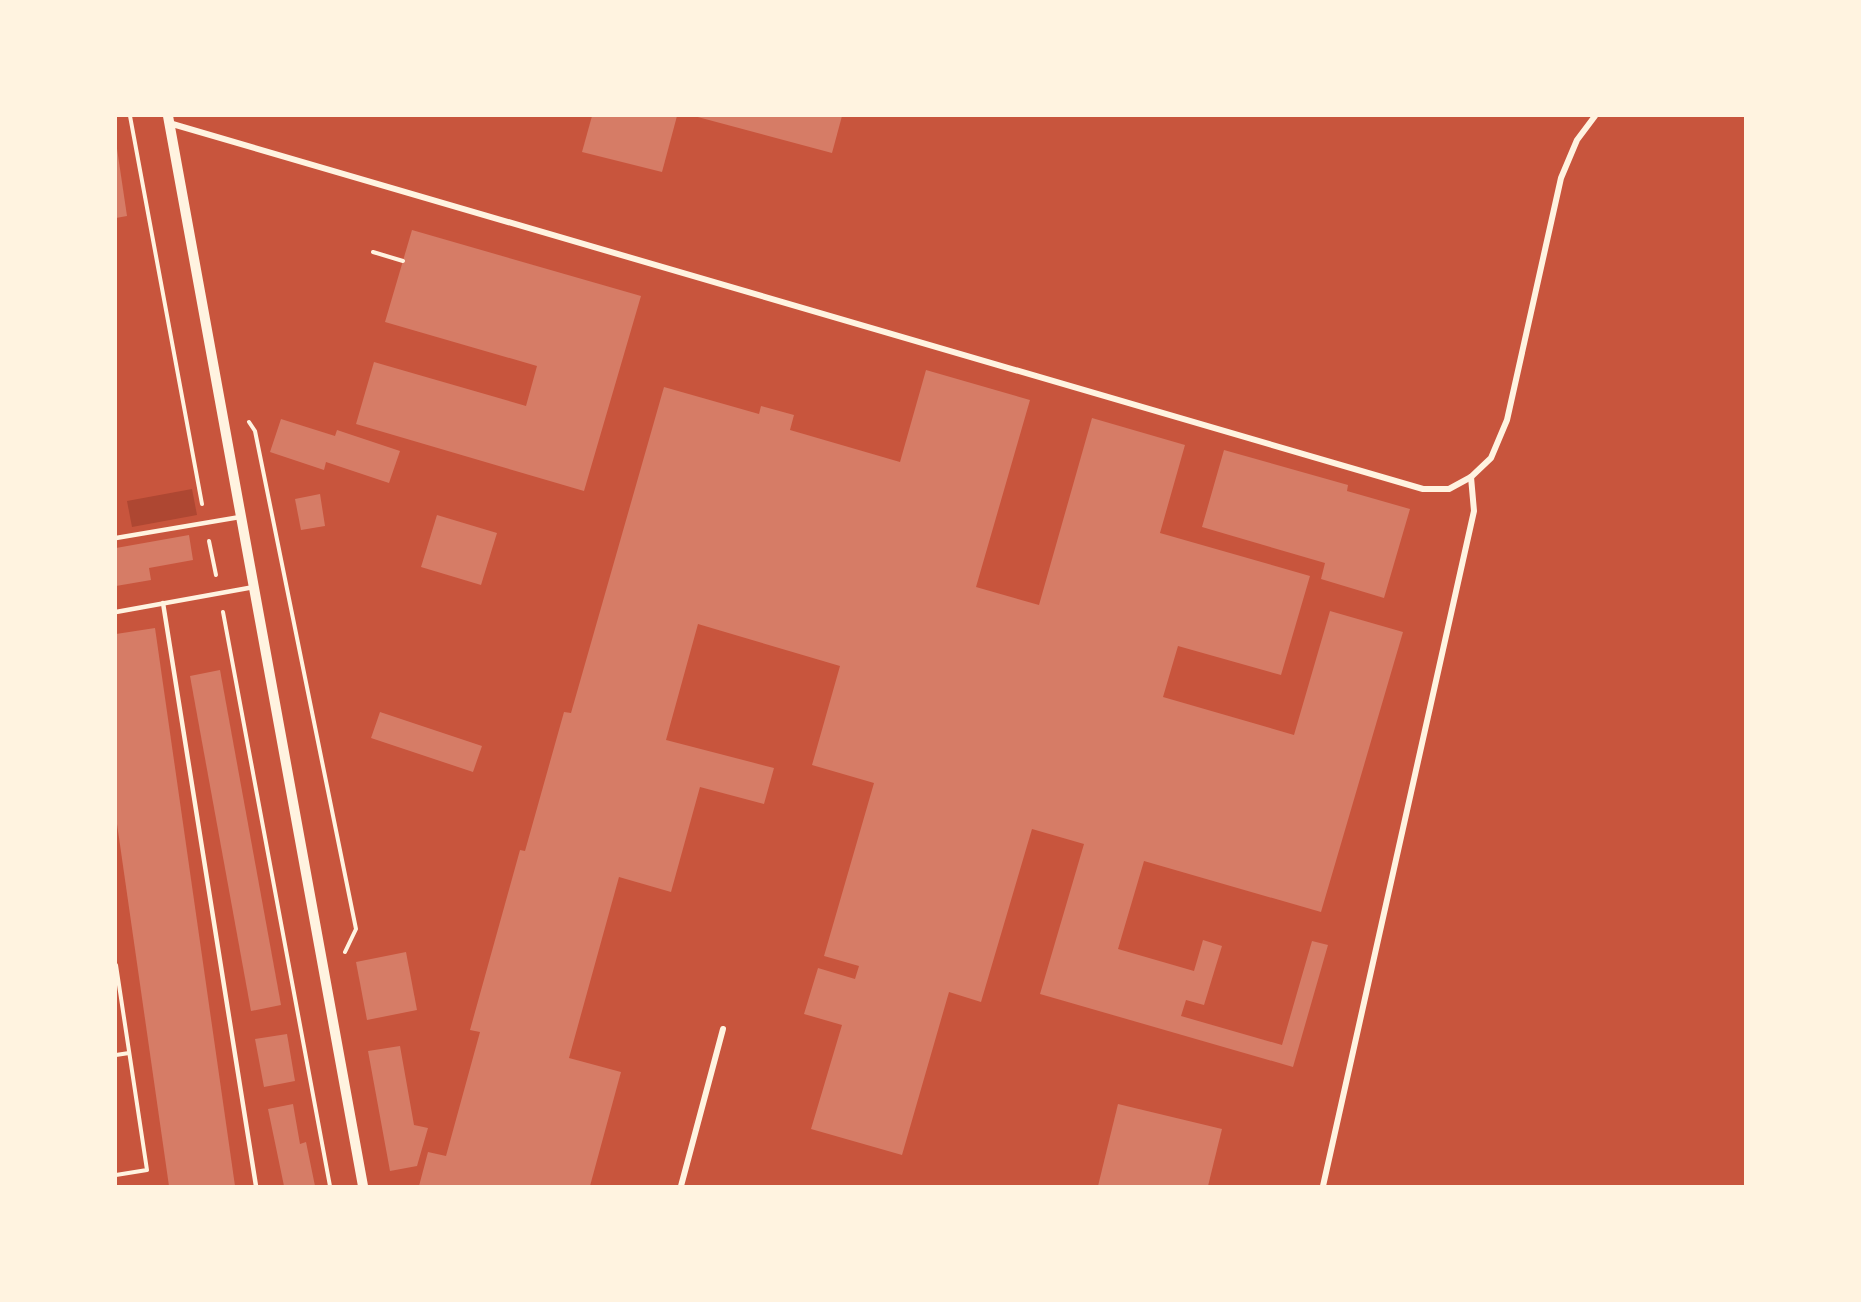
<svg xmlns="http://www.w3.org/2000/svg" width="1861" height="1302" font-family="Mulish,sans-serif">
<rect width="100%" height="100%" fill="#c8553d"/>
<polygon fill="#ae4732" points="192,489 197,515 132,527 127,501"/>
<g fill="#d67c66">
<polygon points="592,116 677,116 662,172 582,152"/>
<polygon points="694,116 842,116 832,153"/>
<polygon points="116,142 127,216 116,218"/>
<polygon points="412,230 641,296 584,491 356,424 374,362 526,406 537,366 385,322"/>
<polygon points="926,370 1030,400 976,587 1039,605 1092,418 1185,445 1160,533 1310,576 1281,675 1178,646 1163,697 1294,735 1330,611 1403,632 1321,912 1144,861 1118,949 1194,971 1203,940 1222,946 1204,1005 1186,1000 1181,1016 1282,1045 1312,941 1328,945 1293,1067 1040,994 1084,844 1032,829 981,1002 949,992 902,1155 811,1129 842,1025 804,1014 818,968 855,979 859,966 824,956 874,783 812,765 840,666 698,624 666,740 774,768 764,804 700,787 671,892 619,877 569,1058 621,1072 590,1186 419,1186 428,1152 446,1156 480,1032 470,1030 520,850 525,851 564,712 571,713 664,387 759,414 761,406 794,415 790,430 900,462"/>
<polygon points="281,419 335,436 337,430 400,451 389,483 326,462 324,470 270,452"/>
<polygon points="1224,450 1348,485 1347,491 1410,509 1384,598 1321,579 1325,563 1202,527"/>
<polygon points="320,494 325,526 301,530 295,499"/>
<polygon points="437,515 497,533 481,585 421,567"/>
<polygon points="189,535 193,560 149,568 151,580 116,586 116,548"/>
<polygon points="155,628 235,1186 169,1186 116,817 116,634"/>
<polygon points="220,670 281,1005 251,1011 190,676"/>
<polygon points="380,712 482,746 473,772 371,738"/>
<polygon points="406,952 417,1010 367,1020 356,962"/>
<polygon points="287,1034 295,1081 264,1087 255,1039"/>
<polygon points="400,1046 414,1125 428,1128 417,1166 390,1171 368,1051"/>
<polygon points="293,1104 300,1144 306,1142 315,1186 284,1186 268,1109"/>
<polygon points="1118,1104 1222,1129 1208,1186 1098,1186"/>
</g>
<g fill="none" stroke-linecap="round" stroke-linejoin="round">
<g stroke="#fff3e0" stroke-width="4">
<polyline points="130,116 202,504"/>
<polyline points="373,252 403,261"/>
<polyline points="249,422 255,431 356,929 345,952"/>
<polyline points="209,541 216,575"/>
<polyline points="223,612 330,1186"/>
<polyline points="116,965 147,1170 116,1175"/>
<polyline points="116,1055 129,1053"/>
</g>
<g stroke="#fff3e0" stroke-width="4.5">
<polyline points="116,538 240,517"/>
<polyline points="163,603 256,1186"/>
<polyline points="116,612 254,587"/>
</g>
<g stroke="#fff3e0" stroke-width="6">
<polyline points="169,123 1423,489 1449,489 1471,477 1491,458 1507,420 1561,178 1577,140 1595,116"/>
<polyline points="681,1186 723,1029"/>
<polyline points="1323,1186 1474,511 1471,477"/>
</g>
<polyline stroke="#fff3e0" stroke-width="10" points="168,116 363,1186"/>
</g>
<rect width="1861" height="1302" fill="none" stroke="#fff3e0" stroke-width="234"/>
</svg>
